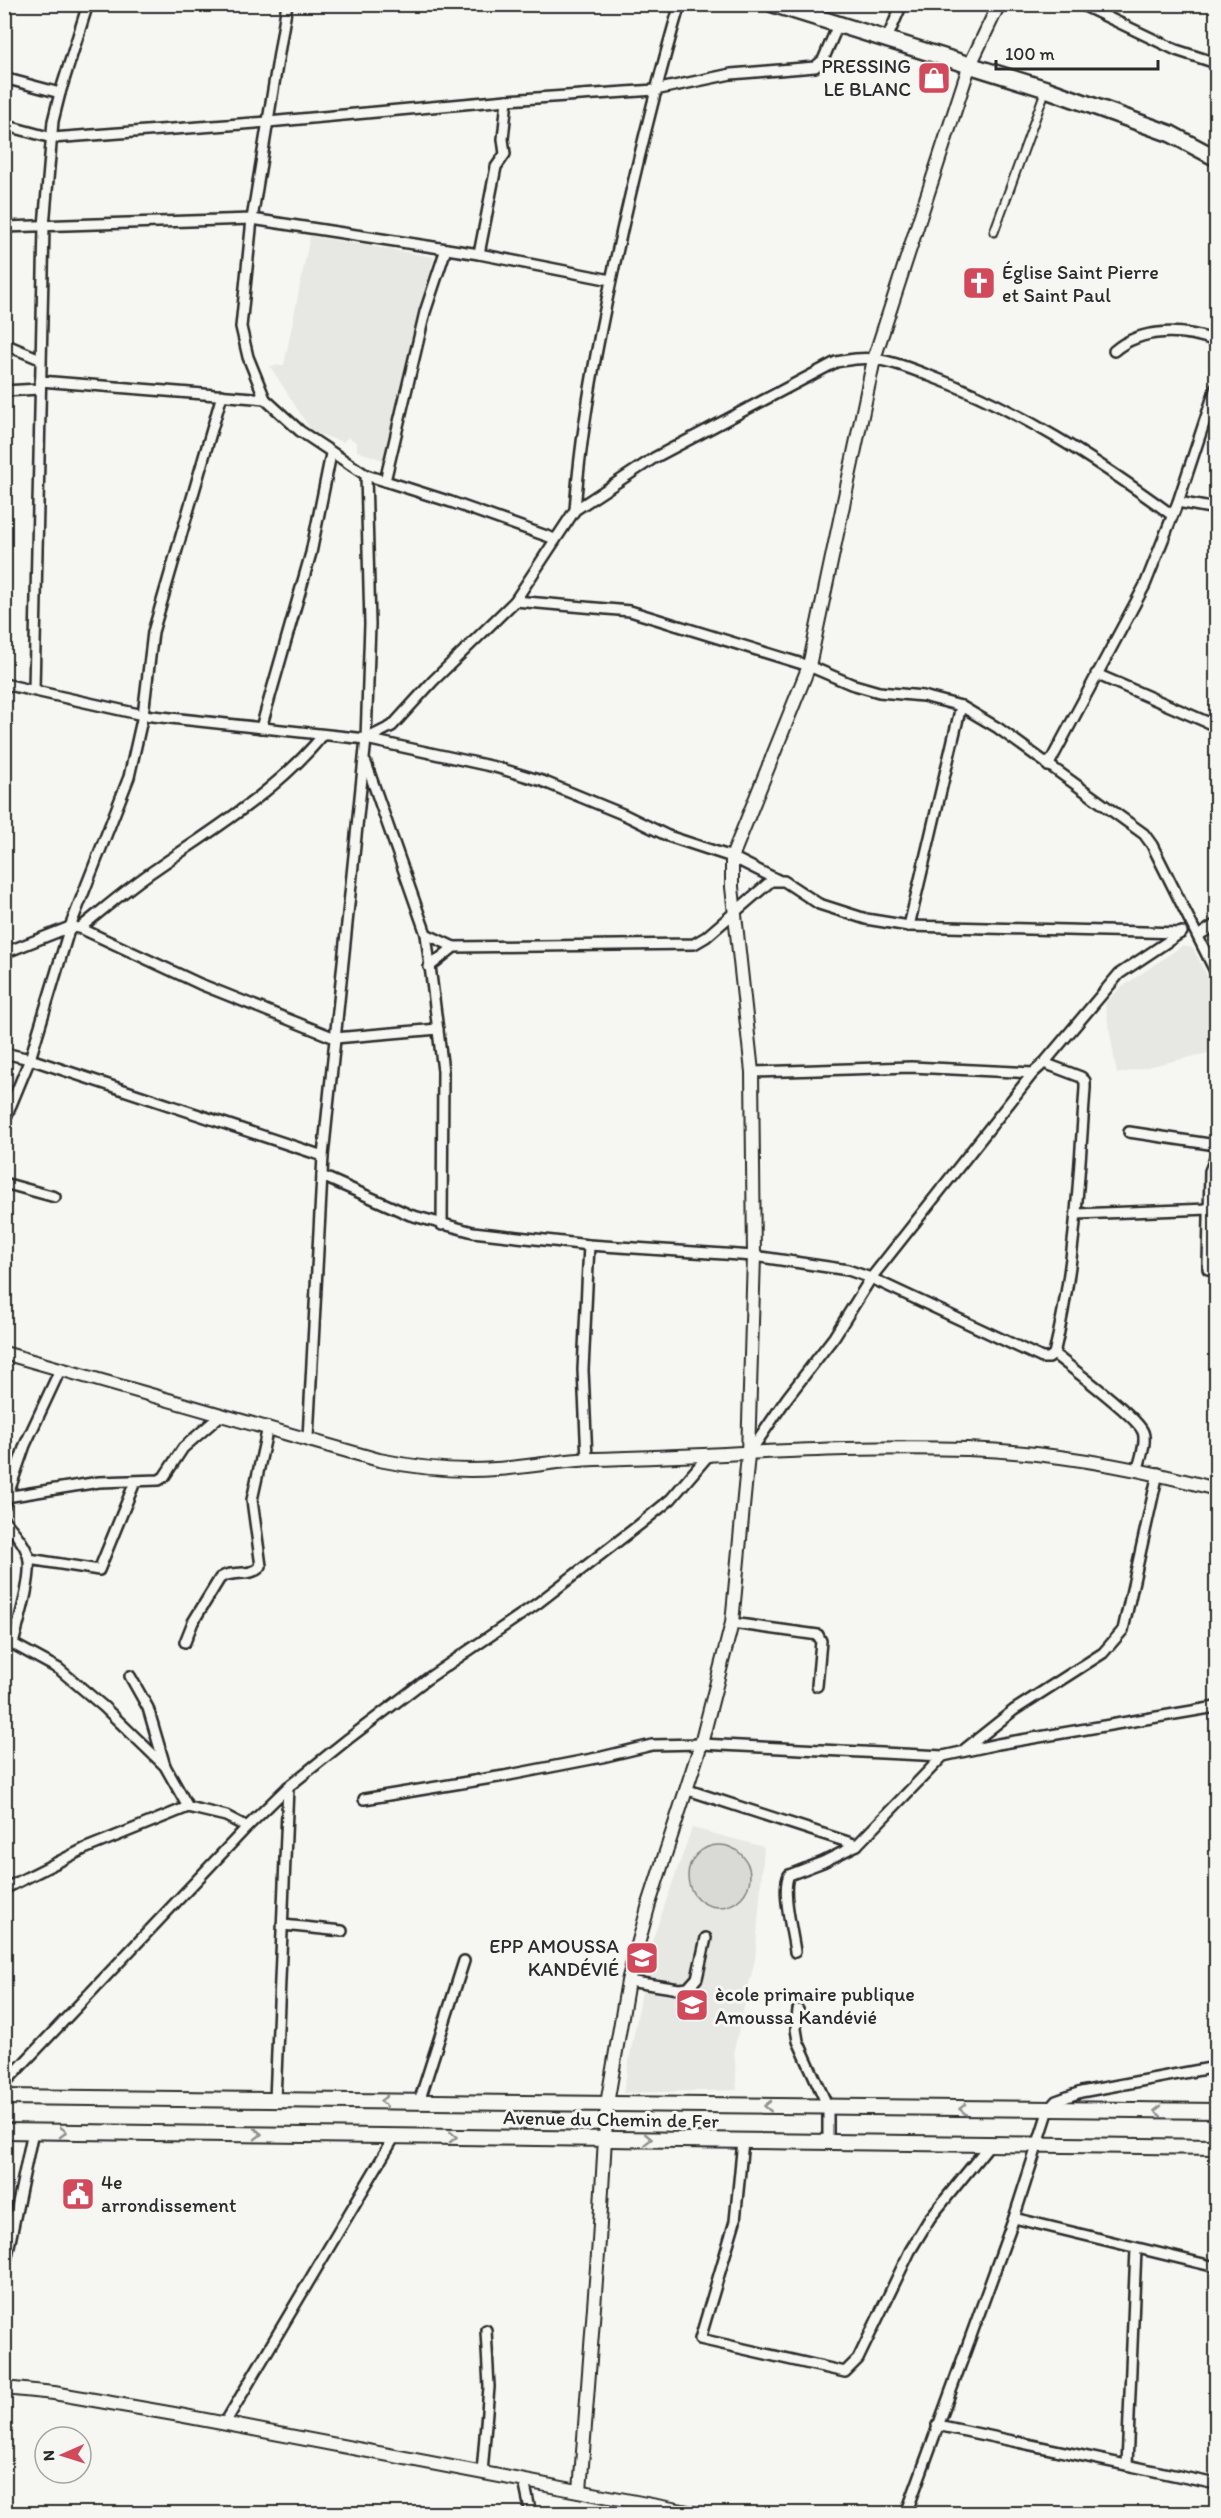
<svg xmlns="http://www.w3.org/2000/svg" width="1221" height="2518" font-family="Itim,sans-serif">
<rect width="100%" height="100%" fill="#f6f6f2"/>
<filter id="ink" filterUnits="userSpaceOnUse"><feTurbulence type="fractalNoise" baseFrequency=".0167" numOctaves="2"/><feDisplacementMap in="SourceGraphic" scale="12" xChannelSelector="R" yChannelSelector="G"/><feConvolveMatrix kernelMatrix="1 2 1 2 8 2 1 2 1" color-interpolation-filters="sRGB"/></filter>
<g filter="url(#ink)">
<g fill="#e7e7e3">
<polygon points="310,236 434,257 383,460 357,451 357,443 348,437 343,442 312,432 270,366 284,365"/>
<polygon points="1182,946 1193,948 1216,994 1216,1051 1117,1074 1105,1003 1119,989"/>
<polygon points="692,1828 764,1847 755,1959 734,2050 737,2090 623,2093 651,1944"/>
</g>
<circle fill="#d9d9d5" stroke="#828280" stroke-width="1.5" cx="719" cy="1876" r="31"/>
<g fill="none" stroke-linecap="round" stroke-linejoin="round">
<defs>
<polyline id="pedestrian" points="994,232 1046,89"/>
<g id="minor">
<polyline points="287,4 252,219 241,327 248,357 265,399 300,431 366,475 370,624 366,739 323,1156 308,1438"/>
<polyline points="1080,4 1176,50 1216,63"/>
<polyline points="886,41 902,4"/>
<polyline points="4,78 60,93"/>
<polyline points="4,125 52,138 268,122 507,100 655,90 731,74 815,67 823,60 838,25"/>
<polyline points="4,227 252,219 479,254 611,280"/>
<polyline points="479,254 496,167 505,154 503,139 507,100"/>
<polyline points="4,344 40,359"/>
<path d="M1114,351c28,-24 69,-22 102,-10"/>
<polyline points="40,381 265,399"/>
<polyline points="4,391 39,389"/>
<polyline points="366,475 451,502 555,539"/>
<polyline points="385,481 425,312 446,249"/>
<polyline points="1178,502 1216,509"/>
<path d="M575,510c7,-96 27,-190 48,-284 17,-74 35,-148 57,-222"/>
<polyline points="515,601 630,611 809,666 851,684 879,692 923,696 961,706 998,728 1144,834 1152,845 1216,973"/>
<polyline points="1096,674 1216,726"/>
<polyline points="4,684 143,715 366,739 495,767 542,781 625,815 668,836 732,857 778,880"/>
<polyline points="34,690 44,226 53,121 60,93 88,4"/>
<polyline points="261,728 311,553 331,454"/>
<path d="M366,739l26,-13 41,-45 82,-80 60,-91 79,-52 182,-96c13,-2 24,-5 37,-3 19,2 39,10 57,17 87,32 167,84 242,139"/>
<polyline points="366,763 426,934 443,1071 442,1225"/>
<polyline points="1048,766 1145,585 1178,502 1216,387"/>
<polyline points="909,926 961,706"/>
<path d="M80,928c25,-20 49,-41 76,-59 59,-41 121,-78 167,-134"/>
<polyline points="426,934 454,947"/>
<polyline points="1198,936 1216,924"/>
<polyline points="4,953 70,927 80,928 200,984 335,1038 438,1029"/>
<polyline points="429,967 454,947 694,944 706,937 771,881 784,881 819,904 866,919 909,926 1181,933"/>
<polyline points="4,1053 30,1059 323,1156"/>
<polyline points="752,1072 911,1067 1033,1073"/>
<polyline points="4,1122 30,1059 70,927 129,777 143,715 153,632 222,395"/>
<polyline points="1129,1132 1216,1145"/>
<polyline points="1216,1156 1210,1171 1208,1264 1208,1269 1216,1270"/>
<path d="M322,1176l88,39 63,17 116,13 165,11 94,14 23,8 171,80h7l5,-4c21,-87 25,-177 31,-266v-7l-4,-4 -37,-14"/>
<polyline points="4,1183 55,1197"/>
<polyline points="1076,1214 1209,1209"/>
<path d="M1054,1354c17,14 83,62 89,78 4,10 -3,27 -5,37"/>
<polyline points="748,1455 787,1398 834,1337 871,1278 1033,1073 1044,1063 1119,974 1182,932"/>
<polyline points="587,1459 583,1370 589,1245"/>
<polyline points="6,1497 99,1482 159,1480 164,1477 183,1448 221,1415"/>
<polyline points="4,1506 25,1445 60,1370"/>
<path d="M4,1520c9,11 23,25 25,40 2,23 -10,60 -16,84l46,25 45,38 61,59 23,41"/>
<polyline points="29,1559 99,1570 135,1482"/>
<polyline points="732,1623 818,1635 821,1641 817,1686"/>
<path d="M185,1642l8,-20 27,-44c13,-9 31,0 41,-12l-9,-66 16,-73"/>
<polyline points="130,1676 148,1708 165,1766"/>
<polyline points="965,1749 1014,1710 1103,1653 1123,1630 1158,1473"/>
<polyline points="688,1790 857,1845"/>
<polyline points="364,1799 504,1776 602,1757 652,1745 701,1744 943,1756 998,1744 1216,1707"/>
<polyline points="4,1889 84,1849 188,1807 226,1816 247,1827"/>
<polyline points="283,1925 342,1931"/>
<path d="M795,1952c-2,-18 -14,-62 -6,-77l34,-13 34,-17 86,-89"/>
<polyline points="628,1981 679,1989 688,1988 697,1978 706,1938"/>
<polyline points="798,2010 796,2029 798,2041 828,2107 828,2142"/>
<polyline points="4,2084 247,1827 288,1787 348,1739 427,1679 538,1603 639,1525 671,1499 707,1457"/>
<polyline points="275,2100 288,1787"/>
<polyline points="419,2102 464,1961"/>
<polyline points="743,2141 735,2221 700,2339 845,2372 858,2359 910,2251 930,2218 990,2144"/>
<polyline points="1014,2218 1216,2267"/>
<polyline points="4,2270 33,2131"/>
<polyline points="225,2423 395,2136"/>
<polyline points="937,2425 1216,2484"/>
<polyline points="1127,2465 1136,2249"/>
<polyline points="482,2473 489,2387 486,2330"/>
<polyline points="524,2481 531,2514"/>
<polyline points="906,2514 1014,2218 1049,2109 1056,2101 1081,2092 1216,2067"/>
</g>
<g id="tertiary">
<path d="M4,1353l375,107c39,8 78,12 117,9 33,-2 66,-9 99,-10 124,-3 248,-14 372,-10 84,3 168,18 249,40"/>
<polyline points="4,2388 54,2393 174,2414 699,2514"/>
<polyline points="580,2491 599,2241 607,2104 628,1981 649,1904 701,1744 732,1623 748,1455 754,1256 752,1072 732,887 732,857 809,666 874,359 969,67 999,4"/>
</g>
<g id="secondary">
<polyline points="4,2097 1216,2111"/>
<polyline points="4,2131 1216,2147"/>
</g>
<polyline id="primary" points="773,4 1046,89 1171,134 1216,158"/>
</defs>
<use href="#pedestrian" stroke="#2b2b2b" stroke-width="11"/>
<use href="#minor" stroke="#2b2b2b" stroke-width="14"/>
<use href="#tertiary" stroke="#2b2b2b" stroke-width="16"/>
<use href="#secondary" stroke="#2b2b2b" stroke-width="18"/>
<use href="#primary" stroke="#2b2b2b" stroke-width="20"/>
<use href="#pedestrian" stroke="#f6f6f2" stroke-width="7"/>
<use href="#minor" stroke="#f6f6f2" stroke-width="9"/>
<use href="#tertiary" stroke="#f6f6f2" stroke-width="12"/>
<use href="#secondary" stroke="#f6f6f2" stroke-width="14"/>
<use href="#primary" stroke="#f6f6f2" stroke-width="15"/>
</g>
<defs><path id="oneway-chevron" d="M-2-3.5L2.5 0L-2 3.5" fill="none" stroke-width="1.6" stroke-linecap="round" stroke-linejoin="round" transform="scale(1.5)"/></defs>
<g stroke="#90908e">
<use href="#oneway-chevron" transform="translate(384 2101) rotate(-179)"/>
<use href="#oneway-chevron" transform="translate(768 2106) rotate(-179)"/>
<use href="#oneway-chevron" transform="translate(963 2109) rotate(-179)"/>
<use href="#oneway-chevron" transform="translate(1158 2111) rotate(-179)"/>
<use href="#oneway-chevron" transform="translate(63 2132) rotate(1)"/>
<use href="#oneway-chevron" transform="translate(258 2134) rotate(1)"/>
<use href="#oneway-chevron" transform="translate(453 2137) rotate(1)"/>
<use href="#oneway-chevron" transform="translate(648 2139) rotate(1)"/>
</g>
</g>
<defs>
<symbol id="shop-square" viewBox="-11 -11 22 22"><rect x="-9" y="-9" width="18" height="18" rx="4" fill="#d1495b" stroke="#f6f6f2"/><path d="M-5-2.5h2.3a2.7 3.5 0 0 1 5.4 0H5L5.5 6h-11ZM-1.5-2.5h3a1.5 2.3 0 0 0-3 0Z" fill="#fff"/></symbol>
<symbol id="church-square" viewBox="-11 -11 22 22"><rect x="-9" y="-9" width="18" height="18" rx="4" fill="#d1495b" stroke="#f6f6f2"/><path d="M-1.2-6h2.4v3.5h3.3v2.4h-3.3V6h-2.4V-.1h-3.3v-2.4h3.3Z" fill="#fff"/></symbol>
<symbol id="school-square" viewBox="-11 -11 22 22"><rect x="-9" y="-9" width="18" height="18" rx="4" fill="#d1495b" stroke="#f6f6f2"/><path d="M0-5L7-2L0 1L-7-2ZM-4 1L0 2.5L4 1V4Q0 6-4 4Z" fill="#fff"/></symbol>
<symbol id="civic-square" viewBox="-11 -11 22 22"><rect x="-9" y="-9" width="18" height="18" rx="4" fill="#d1495b" stroke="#f6f6f2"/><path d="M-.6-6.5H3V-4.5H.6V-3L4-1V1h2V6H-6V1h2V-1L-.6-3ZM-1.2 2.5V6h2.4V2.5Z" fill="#fff"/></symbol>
</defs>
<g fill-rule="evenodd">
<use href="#shop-square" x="915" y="59" width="38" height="38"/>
<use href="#church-square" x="960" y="264" width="38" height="38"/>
<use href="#school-square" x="623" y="1939" width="38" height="38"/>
<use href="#school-square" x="673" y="1986" width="38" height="38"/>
<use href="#civic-square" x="59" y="2175" width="38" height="38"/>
</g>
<g text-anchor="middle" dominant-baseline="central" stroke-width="6" stroke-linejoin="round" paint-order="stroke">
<g font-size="20" fill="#2b2b2b" stroke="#f6f6f2" text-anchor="start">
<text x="911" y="66" text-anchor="end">PRESSING<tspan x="911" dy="23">LE BLANC</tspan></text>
<text x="1002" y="272">Église Saint Pierre<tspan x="1002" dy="23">et Saint Paul</tspan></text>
<text x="619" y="1946" text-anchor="end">EPP AMOUSSA<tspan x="619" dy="23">KANDÉVIÉ</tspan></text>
<text x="715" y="1994">ècole primaire publique<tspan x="715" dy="23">Amoussa Kandévié</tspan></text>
<text x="101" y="2182">4e<tspan x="101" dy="23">arrondissement</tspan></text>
</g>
<g font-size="20" fill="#2b2b2b" stroke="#f6f6f2">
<text transform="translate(611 2119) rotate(1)">Avenue du Chemin de Fer</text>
</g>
</g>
<rect width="1221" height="2518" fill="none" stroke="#f6f6f2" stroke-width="24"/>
<rect x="12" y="12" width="1197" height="2494" fill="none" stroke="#2b2b2b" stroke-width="2" filter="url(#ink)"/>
<g transform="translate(63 2455) rotate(267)"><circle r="28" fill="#f6f6f2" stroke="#a5a5a2" stroke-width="1.5"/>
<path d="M0-4.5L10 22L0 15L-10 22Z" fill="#d1495b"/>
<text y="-9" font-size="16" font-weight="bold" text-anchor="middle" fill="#2b2b2b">N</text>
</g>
<path d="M996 60v9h162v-9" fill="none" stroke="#2b2b2b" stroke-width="3"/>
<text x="1005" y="60" font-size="18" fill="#2b2b2b" stroke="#f6f6f2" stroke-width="4.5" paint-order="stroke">100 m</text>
</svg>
